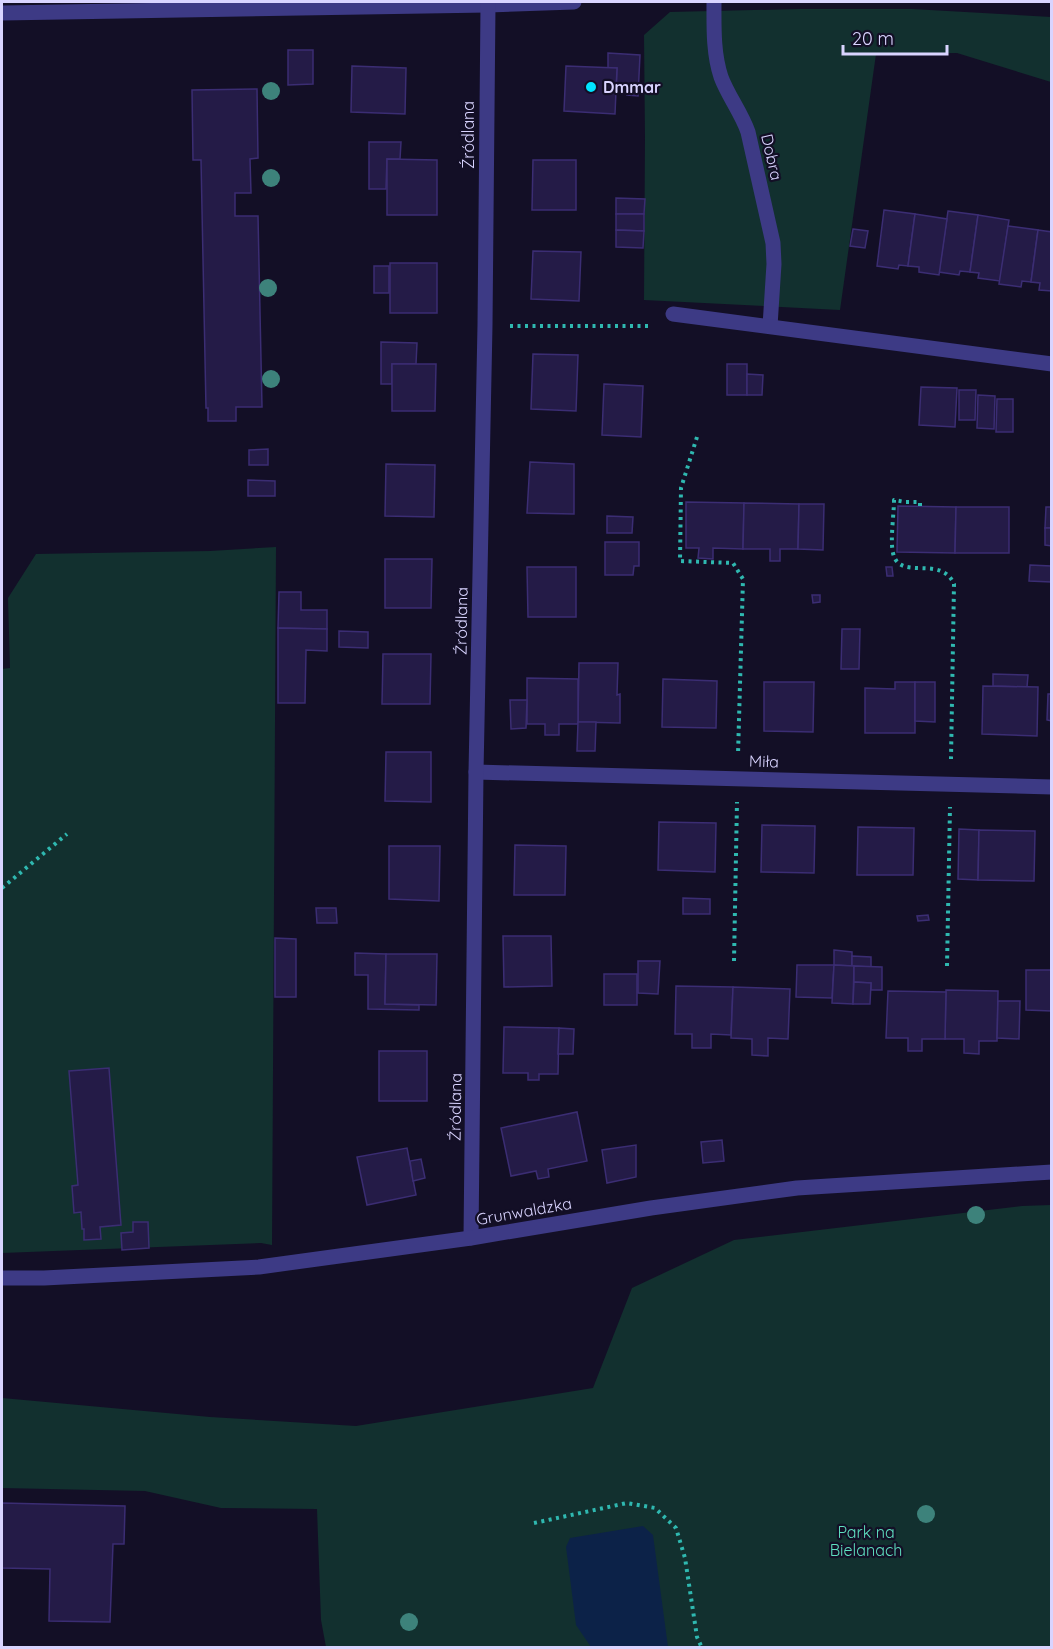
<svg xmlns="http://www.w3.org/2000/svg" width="1053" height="1649" font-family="Quicksand,sans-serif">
<rect width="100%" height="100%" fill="#130f26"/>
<g fill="#12302f">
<polygon points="800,9 912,9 1051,17 1051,82 957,53 876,54 840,310 644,300 645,138 644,35 670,12"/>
<polygon points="276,547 272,1245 261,1243 2,1253 2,669 10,668 8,598 36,554 210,551"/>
<polygon points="1051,1205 1051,1647 326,1647 321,1620 317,1509 221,1508 145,1491 2,1488 2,1398 210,1417 356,1426 593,1388 632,1288 734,1240 1022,1206"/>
</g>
<polygon fill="#0c2248" points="643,1526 653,1535 668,1647 591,1647 576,1625 566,1547 570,1538"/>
<g fill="#241b47" stroke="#3b2d73" stroke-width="1.5">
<polygon points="288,50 313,50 313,84 288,85"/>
<polygon points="608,53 640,55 638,96 627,95 627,92 616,91 617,68 608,68"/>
<polygon points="352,66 406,68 405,114 351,112"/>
<polygon points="566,66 617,68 615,114 564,111"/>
<polygon points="257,89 258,158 250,159 251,193 235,193 235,216 258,216 262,407 236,407 236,421 208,421 208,408 206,408 201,160 193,160 192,90"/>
<polygon points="369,142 401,142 400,159 387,159 386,189 369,189"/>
<polygon points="387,159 437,160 437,215 387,215"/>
<polygon points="533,160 576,160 576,210 532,210"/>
<polygon points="616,198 645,199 644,214 616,214"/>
<polygon points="884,210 915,214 908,266 899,265 898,269 877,266"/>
<polygon points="948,211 978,215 970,272 960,271 959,275 939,272"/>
<polygon points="616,214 644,214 644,231 616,230"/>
<polygon points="915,214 947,219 939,275 919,272 919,267 908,266"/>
<polygon points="978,215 1009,220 1000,281 978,278 979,273 970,272"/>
<polygon points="1008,226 1038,230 1031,282 1022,281 1021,287 999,284"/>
<polygon points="853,229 868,231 865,248 850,246"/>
<polygon points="616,230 644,231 643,248 616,247"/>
<polygon points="1038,230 1052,232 1052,291 1039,290 1040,283 1031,282"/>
<polygon points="533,251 581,252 579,301 531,299"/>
<rect x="390" y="263" width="47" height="50"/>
<rect x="374" y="266" width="15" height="27"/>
<polygon points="381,342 417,343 416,364 392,364 392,384 381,384"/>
<polygon points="533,354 578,355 576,411 531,409"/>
<polygon points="392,364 436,364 435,411 392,411"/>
<rect x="727" y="364" width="20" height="31"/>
<polygon points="747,374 763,375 762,395 747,395"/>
<polygon points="604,384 643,386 641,437 602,435"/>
<polygon points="921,387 957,388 955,427 919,425"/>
<polygon points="959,390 976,390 975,420 959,420"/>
<polygon points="978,395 995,396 994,429 977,428"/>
<polygon points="997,399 1013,399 1013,432 996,432"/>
<polygon points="268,449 268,465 249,465 249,450"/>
<polygon points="530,462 574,464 574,514 527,513"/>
<polygon points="386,464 435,465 434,517 385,516"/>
<polygon points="248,480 275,481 275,496 248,496"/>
<polygon points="686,502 744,503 743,549 713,548 713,559 698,558 699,548 686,548"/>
<polygon points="744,503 799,504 798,549 780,549 780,561 770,561 770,549 743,549"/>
<polygon points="799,504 824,504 823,550 798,549"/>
<polygon points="898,506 956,507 955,553 897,552"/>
<polygon points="956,507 1009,507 1009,553 955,553"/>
<polygon points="1046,507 1052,507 1052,528 1045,528"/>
<polygon points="607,516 633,517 632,533 607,533"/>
<polygon points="1045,528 1052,528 1052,546 1045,545"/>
<polygon points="605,542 639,542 639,566 634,566 633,575 605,575"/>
<polygon points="385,559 432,559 431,608 385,608"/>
<polygon points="1030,565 1051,566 1051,582 1029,581"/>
<polygon points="527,567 576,567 576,617 528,617"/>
<polygon points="886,567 892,567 893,576 887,576"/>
<polygon points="279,592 301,592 301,610 327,610 327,629 278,628"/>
<polygon points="812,595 820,595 820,602 813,603"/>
<polygon points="278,628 327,629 327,651 306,650 305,703 278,703"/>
<polygon points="842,629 860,629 859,669 841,669"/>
<polygon points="339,631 368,632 368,648 339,647"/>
<polygon points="383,654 431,654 430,704 382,704"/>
<polygon points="579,663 618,663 617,695 620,694 620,723 578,722"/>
<polygon points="993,674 1028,675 1027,687 993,686"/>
<polygon points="527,678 578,679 578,724 559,724 559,735 545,735 545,724 527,724"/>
<polygon points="663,679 717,681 716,728 662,727"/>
<polygon points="764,682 814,682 813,732 764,731"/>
<polygon points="895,682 915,682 915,733 865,733 865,688 895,689"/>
<polygon points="915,682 935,682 935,722 915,721"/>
<polygon points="983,686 1038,687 1037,736 982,734"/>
<polygon points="1048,694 1052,694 1052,721 1047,720"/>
<polygon points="510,700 527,700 526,728 511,729"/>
<polygon points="578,722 596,722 595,751 577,751"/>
<polygon points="386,752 431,752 431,802 385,801"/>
<polygon points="659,822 716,823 715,872 658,870"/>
<polygon points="762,825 815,826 814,873 761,872"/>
<polygon points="858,827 914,828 913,875 857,875"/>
<polygon points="959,829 979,830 978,880 958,879"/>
<polygon points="979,830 1035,831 1034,881 978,880"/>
<polygon points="515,845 566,846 565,895 514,895"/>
<polygon points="389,846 440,846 439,901 389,899"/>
<polygon points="683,898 710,899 710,914 683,914"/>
<polygon points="316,908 336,908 337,923 317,923"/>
<polygon points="928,915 929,920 918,921 917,916"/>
<polygon points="503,936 551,936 552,986 504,987"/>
<polygon points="275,938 296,939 296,997 275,997"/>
<polygon points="834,950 852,952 852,966 834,965"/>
<polygon points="355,953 386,954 385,1004 419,1005 419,1010 368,1009 368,975 355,975"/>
<polygon points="386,954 437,954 436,1005 385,1004"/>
<polygon points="852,956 871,957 871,967 852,966"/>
<polygon points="638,961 660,961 658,994 638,993"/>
<polygon points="797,965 834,965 832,998 796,997"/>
<polygon points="834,965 854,966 853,1004 832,1003"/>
<polygon points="854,966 882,967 882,990 871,990 871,983 854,982"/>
<polygon points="1026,970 1052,970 1052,1011 1026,1010"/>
<rect x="604" y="974" width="33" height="31"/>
<polygon points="854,982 871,983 870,1004 853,1004"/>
<polygon points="676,986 733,987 731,1035 711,1034 711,1048 692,1048 692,1034 675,1034"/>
<polygon points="733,987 790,989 788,1039 768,1038 768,1056 752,1055 752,1039 731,1038"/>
<polygon points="946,990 998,991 997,1041 979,1041 979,1054 964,1053 964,1039 945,1039"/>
<polygon points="888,991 946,992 945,1039 922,1039 922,1051 908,1051 908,1038 886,1038"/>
<polygon points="998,1001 1020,1001 1019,1039 997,1038"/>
<polygon points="504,1027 559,1028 558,1074 539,1074 539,1080 528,1080 528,1073 503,1073"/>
<polygon points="559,1028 574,1029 573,1054 558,1054"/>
<rect x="379" y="1051" width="48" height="50"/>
<polygon points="109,1068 121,1225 100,1227 101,1239 84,1240 84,1229 82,1229 81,1212 74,1213 72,1186 78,1185 69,1071"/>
<polygon points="577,1112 587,1161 548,1169 549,1177 538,1179 536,1171 511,1176 501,1128"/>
<polygon points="722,1140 724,1161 703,1163 701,1142"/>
<polygon points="636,1145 636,1177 607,1183 602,1150"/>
<polygon points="407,1148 416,1195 367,1205 357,1157"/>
<polygon points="421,1159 425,1178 413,1181 410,1161"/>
<polygon points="133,1222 148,1222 149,1248 122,1250 121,1233 133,1232"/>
<polygon points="2,1503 125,1506 124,1544 113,1544 110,1622 49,1621 50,1569 2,1568"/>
</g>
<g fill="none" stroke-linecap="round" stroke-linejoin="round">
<g stroke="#2fb8b0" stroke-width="4" stroke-dasharray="3 4.5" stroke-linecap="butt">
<polyline points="510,326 652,326"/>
<polyline points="697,437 681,488 680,561 733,563 743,579 738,755"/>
<path d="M920,506v-4h-15l-11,-2c0,14 -4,40 -1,53 6,29 48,1 61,31l-3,175"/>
<polyline points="2,888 67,834"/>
<polyline points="734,961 737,802"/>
<polyline points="947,966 950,807"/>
<polyline points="534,1523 627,1503 655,1508 676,1528 685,1558 697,1637 702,1648"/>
</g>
<g stroke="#3d3a85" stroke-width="15">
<path d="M714,2c0,24 -1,51 7,75 7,19 20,35 27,55l25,111 1,21 -4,62"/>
<polyline points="2,13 488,5 574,2"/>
<polyline points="673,314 1052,364"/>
<polyline points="476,772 1052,787"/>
<polyline points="471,1238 476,772 485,325 488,5"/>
<polyline points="2,1278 44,1278 259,1267 471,1238 651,1208 797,1188 1052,1172"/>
</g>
</g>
<g fill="#3d827b">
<circle cx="271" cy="91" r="9"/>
<circle cx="271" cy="178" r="9"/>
<circle cx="268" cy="288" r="9"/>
<circle cx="271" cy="379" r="9"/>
<circle cx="976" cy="1215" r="9"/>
<circle cx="926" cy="1514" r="9"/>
<circle cx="409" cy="1622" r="9"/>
</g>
<circle fill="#00e5ff" stroke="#130f26" stroke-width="2" cx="591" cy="87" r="6"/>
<g text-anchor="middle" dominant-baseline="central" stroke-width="4.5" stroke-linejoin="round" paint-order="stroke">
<g font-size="16" font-weight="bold" fill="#d9d4ff" stroke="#130f26" text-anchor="start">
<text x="603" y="87">Dmmar</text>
</g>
<g font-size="16" fill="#d9d4ff" stroke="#130f26">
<text transform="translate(468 135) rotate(-90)">Źródlana</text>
<text transform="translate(772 157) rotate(77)">Dobra</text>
<text transform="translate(461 621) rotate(-89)">Źródlana</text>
<text transform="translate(764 761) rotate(2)">Miła</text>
<text transform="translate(455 1107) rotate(-89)">Źródlana</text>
<text transform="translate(524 1211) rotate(-10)">Grunwaldzka</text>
</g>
<g font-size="16" fill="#5fe0c0" stroke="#130f26">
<text x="866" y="1532">Park na<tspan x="866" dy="18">Bielanach</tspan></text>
</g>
</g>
<rect width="1053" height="1649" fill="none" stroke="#d9d4ff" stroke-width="6"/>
<path d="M843 45v9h104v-9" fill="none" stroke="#d9d4ff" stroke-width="3"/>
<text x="852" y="45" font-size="18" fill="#d9d4ff" stroke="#130f26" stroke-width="4.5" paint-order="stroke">20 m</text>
</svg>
